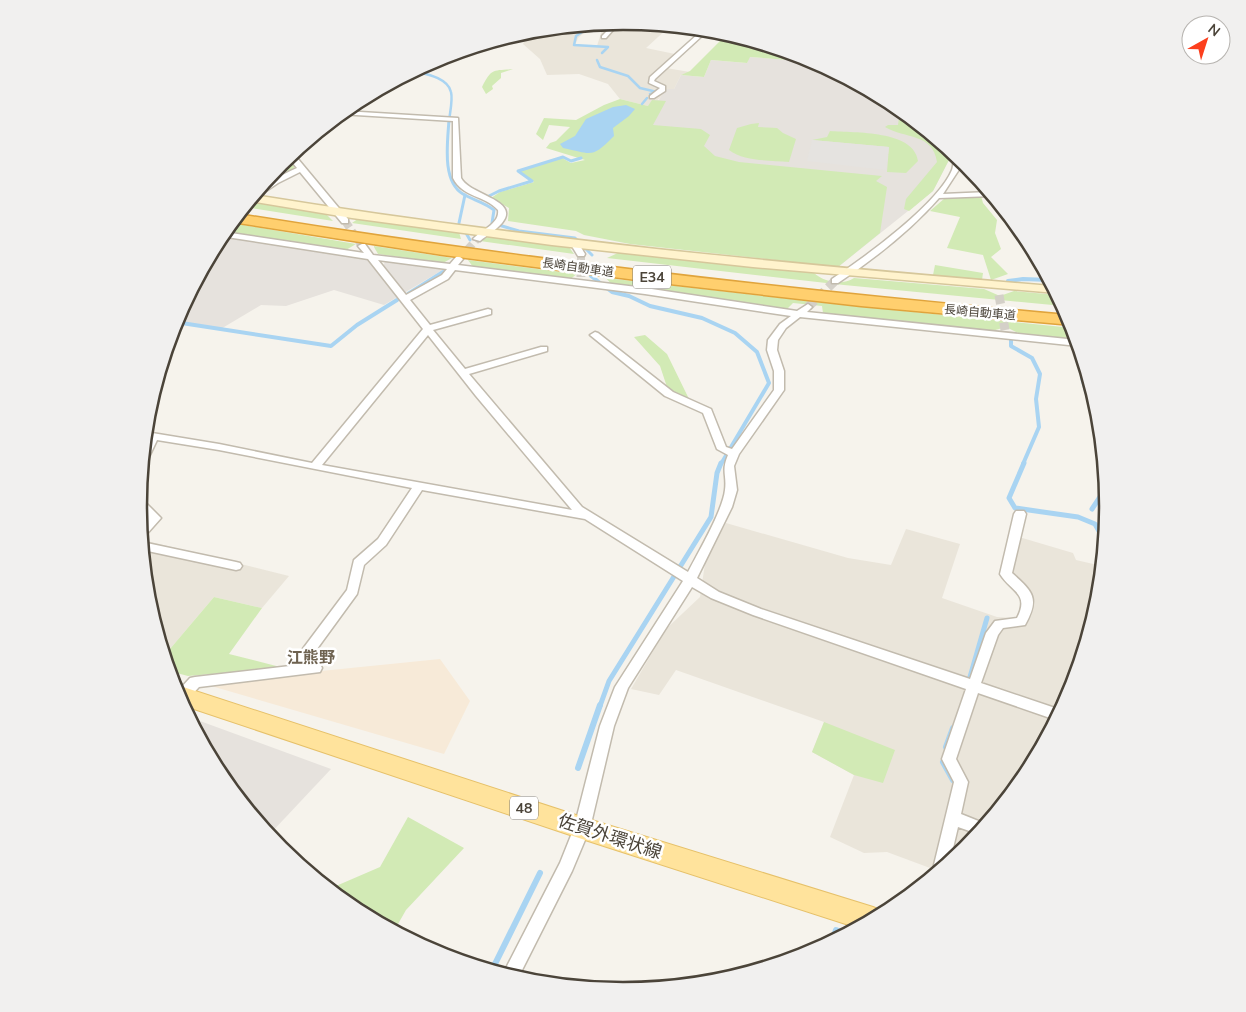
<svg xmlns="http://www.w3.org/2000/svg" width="1246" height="1012" font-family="Mulish,'Noto Sans JP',sans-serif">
<rect width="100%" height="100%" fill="#f6f3ec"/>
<g fill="#eae5da">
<polygon points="623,21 669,27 646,48 675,54 666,68 690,72 681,75 674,89 648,106 620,99 608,84 579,74 547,75 540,59 523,44 527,32 587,25 588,29 578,38 575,45 597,46 602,30 608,30 616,22"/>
<polygon points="140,521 143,540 289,576 262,608 214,597 164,656 148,600"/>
<polygon points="726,523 848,558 891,565 906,529 960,544 942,598 997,617 1015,618 1024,605 1021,592 1001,578 1019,537 1073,553 1076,560 1102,566 1098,601 1071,692 1026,776 966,849 928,880 930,868 887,852 864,853 830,837 854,775 812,752 824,722 676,670 659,695 631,689 666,629 700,597 706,557"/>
</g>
<polygon fill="#f7ead8" points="440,659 470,701 444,754 201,683"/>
<g fill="#e6e2dd">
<polygon points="749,57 804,61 809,58 893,103 909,117 909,120 917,130 943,147 950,158 933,191 838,267 631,132 652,100 659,100 666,89 674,89 681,75 704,77 711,60 747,63"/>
<polygon points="221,236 367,259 381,274 385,261 444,269 384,305 334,290 286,306 261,305 219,330 174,323"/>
<polygon points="189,717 331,769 269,835 220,775"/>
</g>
<g fill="#d2eab5">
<polygon points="722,39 809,58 816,62 750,57 747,63 711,60 704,77 681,75 690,71"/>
<path d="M513,69l-12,4v5l-9,8 1,3 -7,5 -4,-7c10,-19 10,-16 31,-18z"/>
<polygon points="620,99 648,106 652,100 666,101 653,125 701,129 710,135 704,146 715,156 739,162 882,176 876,181 887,187 880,233 838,267 630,244 584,235 576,231 508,221 509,208 491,198 500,192 534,182 519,171 562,158 571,163 585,160 546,148 550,143 556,141 570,127 549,125 543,140 536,134 544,118 576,120 604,105"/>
<path d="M900,110l9,7c3,17 23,19 34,30 3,3 5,7 7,11l-17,33 -24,20 -5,-2 2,-10 31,-37c-4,-29 -32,-23 -52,-35l3,-2h10z"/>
<path d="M759,123l-1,4 19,1 6,5 13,6 -7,23c-19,-2 -44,0 -60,-12l8,-22 14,-4z"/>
<path d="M830,131c25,2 84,-1 88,30l-12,12 -19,-1 2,-25 -77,-7 15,-3z"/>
<polygon points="288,157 296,170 279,177 271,175"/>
<polygon points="981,196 983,203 997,220 995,233 1001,249 991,257 1008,274 991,280 983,255 947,248 960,217 930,211 945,198"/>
<polygon points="256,201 325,213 333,221 245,207 248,203"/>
<polygon points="359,218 459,232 461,239 352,223"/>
<polygon points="231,223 356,244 346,250 224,231"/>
<polygon points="490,236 569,247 574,254 480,241"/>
<polygon points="374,247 374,246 452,258 443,263 378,254"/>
<path d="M620,252l194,21c10,9 28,13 40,5l130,11 16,7 14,-5 43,4 6,11 -219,-21 -237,-27z"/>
<polygon points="468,260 577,274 569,280 473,267"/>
<polygon points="935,265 983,273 982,280 933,275"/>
<polygon points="606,278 825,303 1073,328 1077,340 1020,334 1006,327 992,331 823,313 822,306 793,303 786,310 612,285"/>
<polygon points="645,335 667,354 689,399 668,390 660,366 634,337"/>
<polygon points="214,597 262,608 229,654 284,668 188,676 169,671 164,656"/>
<polygon points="824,722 895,750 883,783 854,775 812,752"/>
<polygon points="408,817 464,848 406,910 394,931 353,909 329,889 380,867"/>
</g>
<polygon fill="#e5e3e0" points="812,140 889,147 886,170 807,161"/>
<path fill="#a9d4f2" d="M626,105l9,4 -6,7 -16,12 1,8c-23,23 -21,18 -51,12l-3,-4 15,-8 11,-17 27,-12z"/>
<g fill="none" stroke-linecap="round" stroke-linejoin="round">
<g stroke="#a9d4f2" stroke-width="2.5">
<polyline points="585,25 585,30 576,36 574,45 608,47 602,53"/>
<polyline points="597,60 600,67 628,76 640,88 657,92 650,94"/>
<path d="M414,71c12,3 34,7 37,21 2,8 -1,20 -2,29"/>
<polyline points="642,104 647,98"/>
</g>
<g stroke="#a9d4f2" stroke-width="3">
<path d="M449,119c-1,21 -8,62 14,75 10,6 21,8 31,16l-2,13 27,8 56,7 17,17"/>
<polyline points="487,197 499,191 532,181 518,171 563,157 571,161 581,158"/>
<polyline points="459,223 465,195"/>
<polyline points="466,233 470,240"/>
</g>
<g stroke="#a9d4f2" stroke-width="4">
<polyline points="591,276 612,292 629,296 650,306 702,318 735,333 757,352 769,383 721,464"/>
<polyline points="1008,281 1023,279 1049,280"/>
<polyline points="408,294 443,272"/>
<polyline points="175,322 331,346 357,325 397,300"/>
<polyline points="1011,340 1011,346 1032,358 1040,374 1036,399 1039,427 1023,464"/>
<polyline points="1085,368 1082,378 1102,444"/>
</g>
<g stroke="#a9d4f2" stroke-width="5">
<polyline points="1024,463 1009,498 1015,508 1078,517 1095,524 1104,540"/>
<polyline points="1092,509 1106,488"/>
<polyline points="970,677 987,618"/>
<polyline points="600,706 609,681 711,517 717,473 721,463"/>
</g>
<g stroke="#a9d4f2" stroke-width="6">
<polyline points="946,747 953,728"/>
<polyline points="943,762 953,780"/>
<polyline points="578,768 600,705"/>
<polyline points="933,873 933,876"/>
<polyline points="832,941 836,930 846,934"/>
<polyline points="492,970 540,873"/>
</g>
<g stroke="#d4d0c8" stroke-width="8" stroke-dasharray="8 4" stroke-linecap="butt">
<polyline points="345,221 362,246"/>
<polyline points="581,254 581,272"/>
<polyline points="459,259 477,239"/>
</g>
<g stroke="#d4d0c8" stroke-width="9" stroke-dasharray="9 5" stroke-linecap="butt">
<polyline points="581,271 581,277"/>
<polyline points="999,295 1005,330"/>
<polyline points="808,307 835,281"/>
</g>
<defs>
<g id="street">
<polygon points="621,21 606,38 602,38 602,36 616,22"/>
<polygon points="669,26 685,27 799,55 796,57 703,35 655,79 654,81 665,86 665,91 654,98 650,98 650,96 660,88 649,83 650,77 698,34"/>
<path d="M344,111l114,7 3,60c8,17 60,22 41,45 -6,7 -15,12 -22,18l-7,-2c8,-9 27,-15 25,-29 -13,-15 -35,-12 -45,-32v-57l-113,-7z"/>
<polygon points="921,126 926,131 920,129 919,128"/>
<path d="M293,153l55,66v4h-6l-42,-51 -22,11 -21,14h-4c12,-15 27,-21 44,-29l-9,-11z"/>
<path d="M954,154l6,5v9l-17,26 46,-2 4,4 -54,2c-29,33 -65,61 -101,85h-6v-4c32,-21 106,-75 120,-109 2,-5 1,-11 2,-16z"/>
<path d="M224,232l140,21 -6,-7 4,-2h3l8,11 77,9 6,-7 3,-1 4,3 -5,6 187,23 152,23 11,-7 4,3 -5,5 270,28 1,6 -278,-29 -14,11 -8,12 -1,10 7,21v19l-45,64 -5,12 3,24 -5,17 -35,71 22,14 42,17 209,70 16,-46 9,-12 22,-3c13,-25 -6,-26 -17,-44l14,-60 2,-3h8l2,3 -14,59c21,19 28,25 13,52l-22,3 -5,7 -17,48 80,27 -5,10 -78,-27 -22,66 12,23 -7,32 25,10 -8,10 -20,-7 -8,34 -15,13 -2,-5 21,-87 -12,-23 24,-70 -213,-74 -42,-17 -19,-11 -64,101 -14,38 -24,102 -18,43 -54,107 -15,-4 57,-111 14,-35 26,-102 15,-39 68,-106 -98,-62 -163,-29 -36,55 -22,20 -7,29 -51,70h14l2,4 -2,4 -121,15 -12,13 -7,1 -3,-9 13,-14 5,-1 95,-11 57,-76 7,-30 24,-21 34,-51 -193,-38 -62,-10 -9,19 -5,3 1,-17 3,-6 -2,-1 1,-6 73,12 93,19 111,-134 -55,-70 -148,-23zM378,260l69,9 -5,6 -36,20zM455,270l190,24 146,22 -11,8 -12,16 -1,10 7,21v19l-42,59 -6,-2 -15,-38 -38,-17 -75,-59 -3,-1 -5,3 75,61 38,17 14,36 11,6c-7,16 -1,20 -3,35 -2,20 -27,63 -37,82l-106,-65 -113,-133 78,-23v-4h-6l-76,22 -32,-39 58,-16v-4l-3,-1 -58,16 -20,-25 38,-21zM428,335l48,61 96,114 -250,-45z"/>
<polygon points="571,241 577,241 585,254 584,256 578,256 570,243"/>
<polygon points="138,503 147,504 161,518 145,536 141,537 140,527 148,518 139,511"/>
<polygon points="142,542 236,562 240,563 242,566 240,569 236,570 143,550"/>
</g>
<path id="secondary" d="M254,195c265,43 531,69 798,91l4,7 -303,-26 -201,-22 -200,-27 -103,-17z"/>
<polygon id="primary" points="177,685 582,817 873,907 882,911 884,914 858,928 582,839 182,705 174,686"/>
<path id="highway" d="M238,214c276,45 552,76 830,101l4,10 -211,-19 -209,-24 -209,-27 -211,-33z"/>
</defs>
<use href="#street" stroke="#c2bbae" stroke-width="3"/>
<use href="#secondary" stroke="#d6c79b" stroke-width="3"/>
<use href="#primary" stroke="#e6c16a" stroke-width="2"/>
<use href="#highway" stroke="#e0a43c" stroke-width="3"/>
<use href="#street" fill="#fff" fill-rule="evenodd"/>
<use href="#secondary" fill="#fff3cd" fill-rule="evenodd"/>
<use href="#primary" fill="#ffe39c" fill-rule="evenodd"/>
<use href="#highway" fill="#ffcf6e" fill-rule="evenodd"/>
</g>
<g text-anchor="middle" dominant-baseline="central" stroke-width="5" stroke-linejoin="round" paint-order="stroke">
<g font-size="12" fill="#4b4439" stroke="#fff">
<text transform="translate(578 267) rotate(8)">長崎自動車道</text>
<text transform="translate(980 312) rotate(5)">長崎自動車道</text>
</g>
<g fill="#fff" stroke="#817c74" stroke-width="1">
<rect x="633" y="265.5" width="38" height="23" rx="4"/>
<rect x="510" y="796.5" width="28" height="23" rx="4"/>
</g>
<g font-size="14" font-weight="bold" fill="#4b4439">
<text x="652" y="277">E34</text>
<text x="524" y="808">48</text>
</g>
<g font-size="16" font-weight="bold" fill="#6e6250" stroke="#fff">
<text x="311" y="657">江熊野</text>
</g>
<g font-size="18" fill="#4b4439" stroke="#fff">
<text transform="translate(610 836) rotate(18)">佐賀外環状線</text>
</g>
</g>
<path d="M0 0H1246V1012H0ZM147 506a476 476 0 1 1 952 0a476 476 0 1 1-952 0Z" fill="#f1f0ef" fill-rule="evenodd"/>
<path fill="none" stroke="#4b4439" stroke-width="2.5" d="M147 506a476 476 0 1 1 952 0a476 476 0 1 1-952 0Z"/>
<g transform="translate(1206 40) rotate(39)"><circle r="24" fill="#ffffff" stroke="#b7b4b0"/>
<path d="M0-4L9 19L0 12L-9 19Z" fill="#fc3f1d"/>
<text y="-8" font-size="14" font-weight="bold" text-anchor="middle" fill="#4b4439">N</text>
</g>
</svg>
